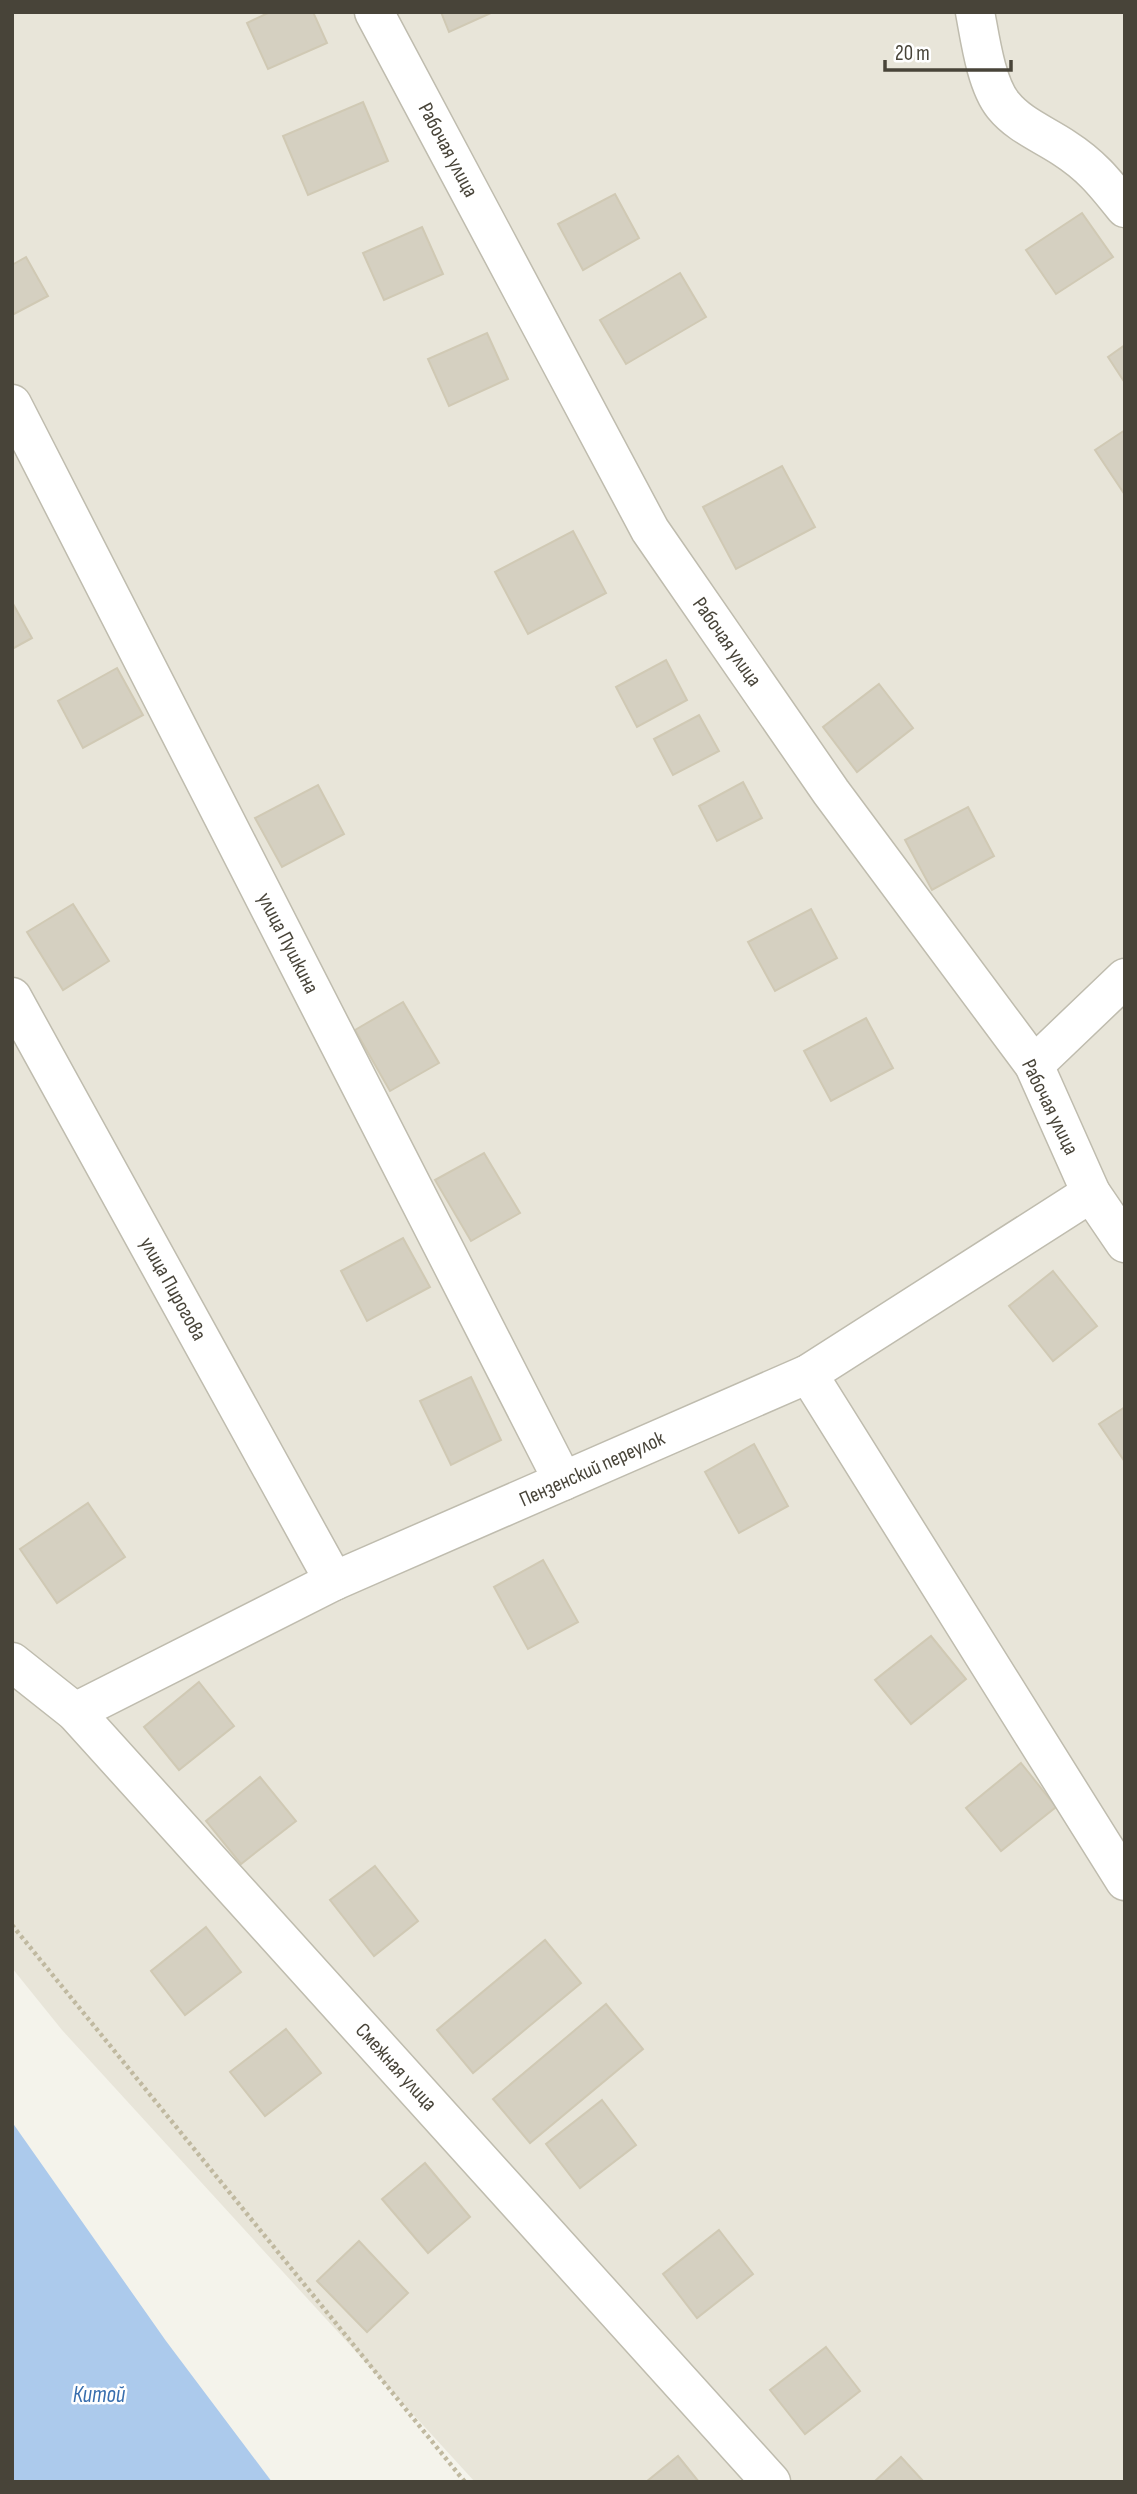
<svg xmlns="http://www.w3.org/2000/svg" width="1137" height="2494" font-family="'Sofia Sans Condensed',sans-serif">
<rect width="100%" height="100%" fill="#f4f3eb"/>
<polygon fill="#e8e5d9" points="12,12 1125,12 1125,2482 475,2482 62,2030 12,1968"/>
<polygon fill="#accaec" points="12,2122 166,2341 272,2482 12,2482"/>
<g fill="#d5d0c1" stroke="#d0c9b4" stroke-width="2">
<polygon points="270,12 313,12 327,43 268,69 247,23"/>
<polygon points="441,12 493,12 449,32"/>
<polygon points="363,102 388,161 308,195 283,136"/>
<polygon points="615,194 639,238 583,270 558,224"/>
<polygon points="1082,213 1113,257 1056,294 1026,250"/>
<polygon points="422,227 443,274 384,300 363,253"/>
<polygon points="26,257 48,296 12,315 12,265"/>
<polygon points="680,273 706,317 626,364 600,320"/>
<polygon points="487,333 508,379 449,406 428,359"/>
<polygon points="1125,345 1125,383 1108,357"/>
<polygon points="1125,430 1125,495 1095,450"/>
<polygon points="782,466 815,527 736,569 703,507"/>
<polygon points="573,531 606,593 528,634 495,572"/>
<polygon points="12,602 32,638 12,649"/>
<polygon points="666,660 687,700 637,727 616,687"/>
<polygon points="117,668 143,715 83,748 58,701"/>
<polygon points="879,684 913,728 857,772 823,727"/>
<polygon points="699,715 719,751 673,775 654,739"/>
<polygon points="743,782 762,818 717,841 699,806"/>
<polygon points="318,785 344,834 282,867 255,818"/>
<polygon points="968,807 994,856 932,890 905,840"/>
<polygon points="73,904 109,961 63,990 27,932"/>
<polygon points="811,909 837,958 775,991 748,942"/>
<polygon points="403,1002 439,1063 390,1091 355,1030"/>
<polygon points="866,1018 893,1068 831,1101 804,1051"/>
<polygon points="484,1153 520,1213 471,1241 435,1180"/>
<polygon points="403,1238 430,1287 367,1321 341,1271"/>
<polygon points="1053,1271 1097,1326 1053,1361 1009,1306"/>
<polygon points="471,1377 501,1440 451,1465 420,1401"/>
<polygon points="1125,1407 1125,1462 1099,1424"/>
<polygon points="754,1444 788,1506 739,1533 705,1472"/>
<polygon points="88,1503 125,1557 57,1603 20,1549"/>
<polygon points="543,1560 578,1622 528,1649 494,1587"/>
<polygon points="931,1636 966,1679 911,1724 875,1680"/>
<polygon points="199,1682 234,1726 179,1770 144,1727"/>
<polygon points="1021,1763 1056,1807 1001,1851 966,1808"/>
<polygon points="260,1777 296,1821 241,1864 206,1821"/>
<polygon points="375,1866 418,1921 374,1956 330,1900"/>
<polygon points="206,1927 241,1972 185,2015 151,1971"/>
<polygon points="545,1940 581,1983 473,2073 437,2030"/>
<polygon points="606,2004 643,2049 530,2143 493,2099"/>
<polygon points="286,2029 321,2073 265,2116 230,2072"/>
<polygon points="602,2100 636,2145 580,2188 546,2144"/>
<polygon points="425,2163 470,2217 428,2253 382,2199"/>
<polygon points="719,2230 753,2274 697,2318 663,2274"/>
<polygon points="359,2241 408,2293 367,2332 317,2281"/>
<polygon points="826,2347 860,2391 805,2434 770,2390"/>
<polygon points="678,2456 699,2482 646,2482"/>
<polygon points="901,2457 924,2482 874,2482"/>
</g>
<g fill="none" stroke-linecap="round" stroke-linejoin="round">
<defs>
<g id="minor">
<polyline points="374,12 650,530 831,792 1034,1065 1091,1193 1125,1243"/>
<path d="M975,12c5,26 11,72 28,93 16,20 40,29 61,43 28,18 41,35 61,60"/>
<polyline points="12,404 563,1481"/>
<polyline points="12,997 334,1581"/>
<polyline points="1034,1065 1125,978"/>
<polyline points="808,1374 1125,1881"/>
<polyline points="12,1662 75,1712 771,2482"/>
<polyline points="75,1712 334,1581 808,1374 1091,1193"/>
</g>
</defs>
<use href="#minor" stroke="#bfbcae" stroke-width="41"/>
<polyline stroke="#c0b9a0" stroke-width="4.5" stroke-dasharray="3.5 3.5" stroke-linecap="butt" points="12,1925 465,2482"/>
<use href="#minor" stroke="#fff" stroke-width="38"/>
</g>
<g text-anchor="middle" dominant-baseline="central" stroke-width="5" stroke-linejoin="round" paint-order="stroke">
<g font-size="21" fill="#484439" stroke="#fff">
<text transform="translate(448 150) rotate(62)">Рабочая улица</text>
<text transform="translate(727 642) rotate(55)">Рабочая улица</text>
<text transform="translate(288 943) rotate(63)">улица Пушкина</text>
<text transform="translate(1050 1107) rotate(64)">Рабочая улица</text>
<text transform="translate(173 1289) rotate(61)">улица Пирогова</text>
<text transform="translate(592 1469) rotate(-24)">Пензенский переулок</text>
<text transform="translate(396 2067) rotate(48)">Смежная улица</text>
</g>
<g font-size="23" font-style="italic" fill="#386eae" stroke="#fff">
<text x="99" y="2395">Китой</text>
</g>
</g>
<rect width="1137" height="2494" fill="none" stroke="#484439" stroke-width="28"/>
<path d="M885 60v10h126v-10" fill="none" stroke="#484439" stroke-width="3.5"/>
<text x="895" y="60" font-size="21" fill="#484439" stroke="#ffffff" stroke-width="5" paint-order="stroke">20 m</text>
</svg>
